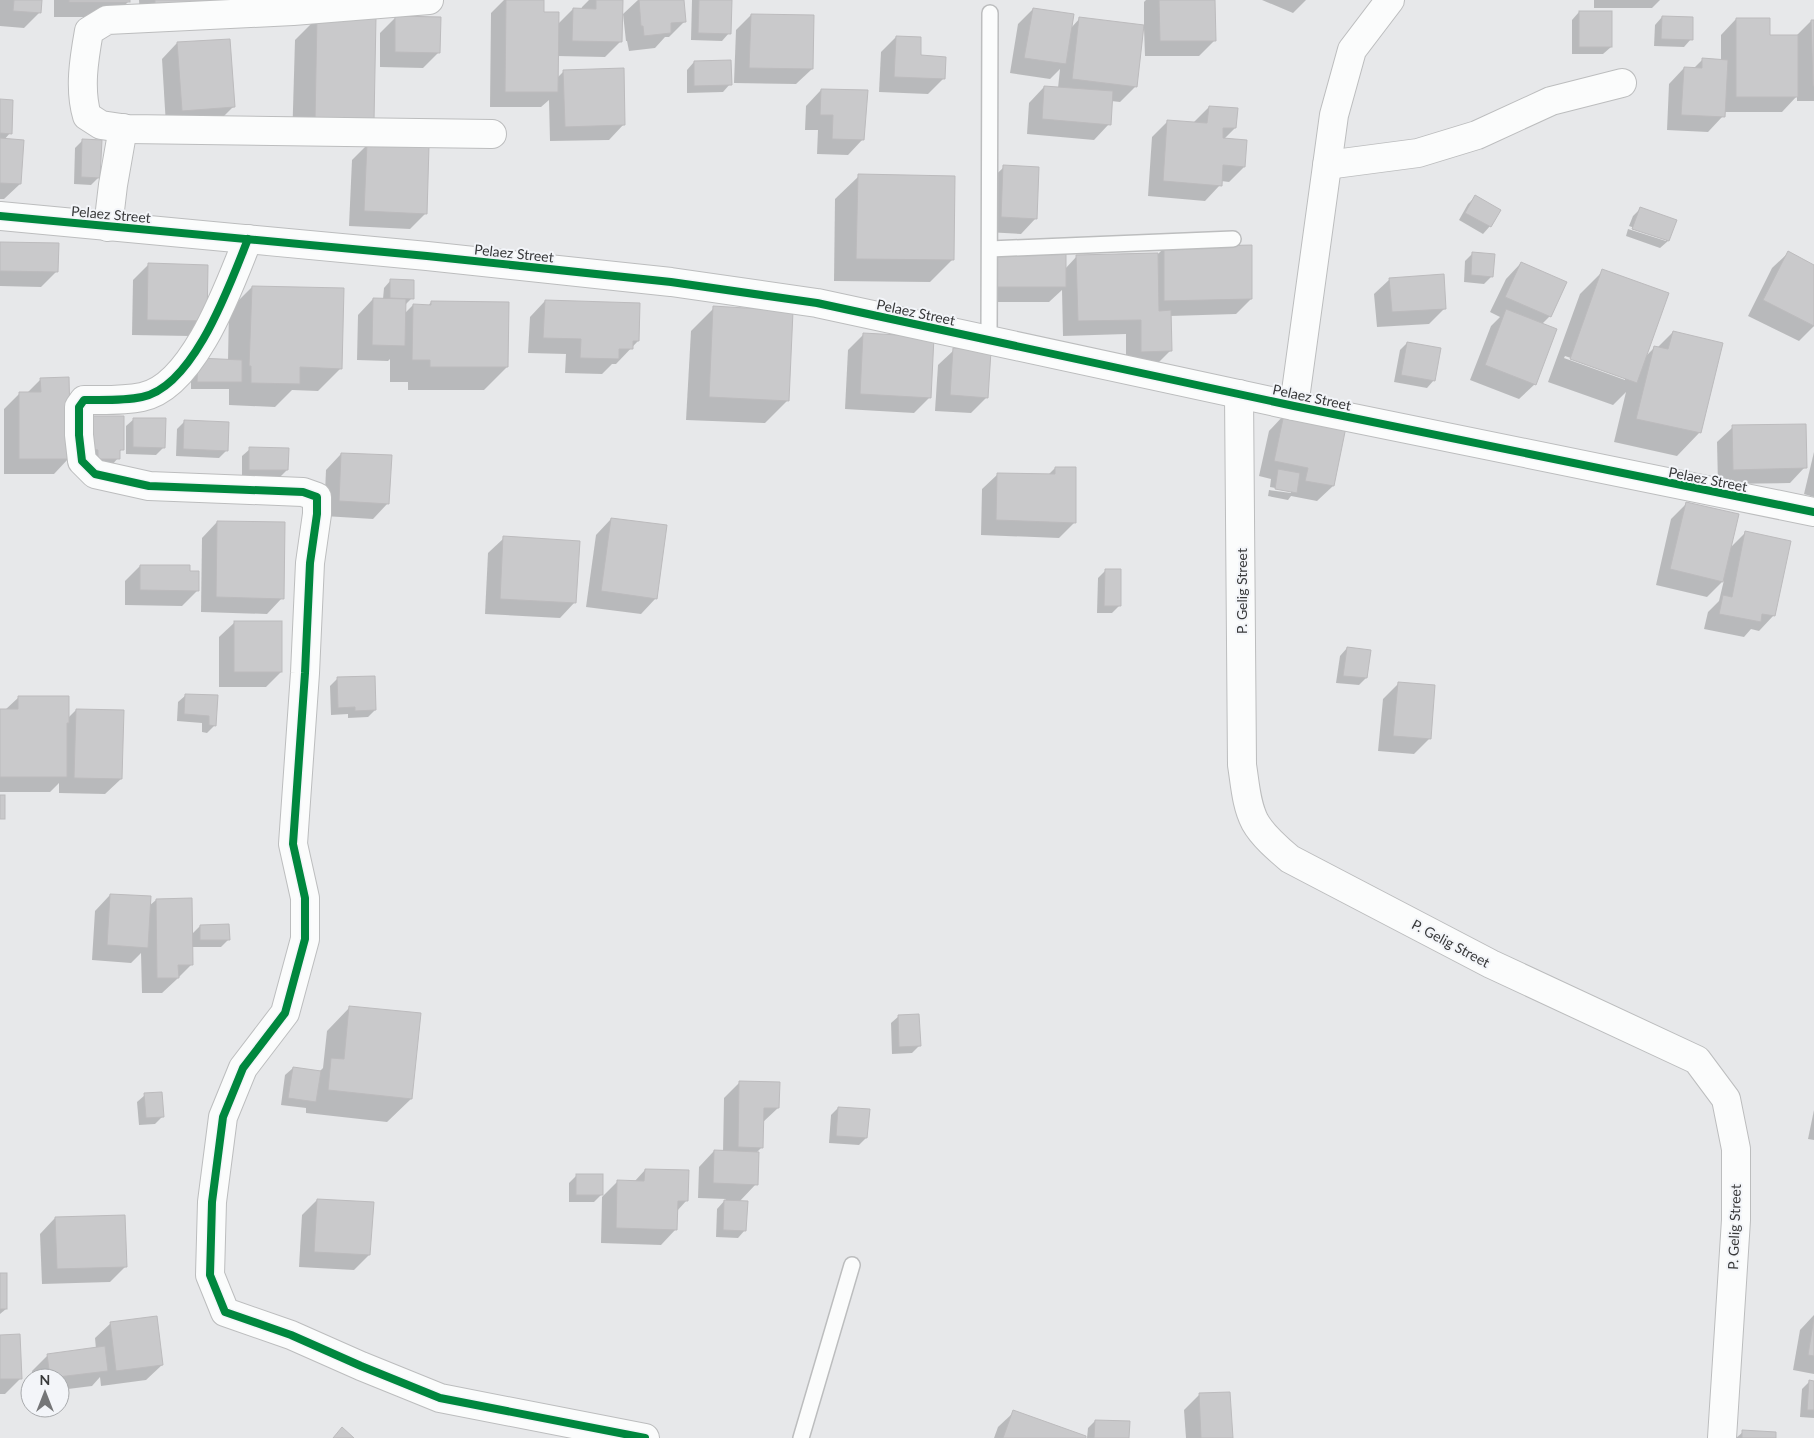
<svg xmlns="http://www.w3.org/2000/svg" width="1814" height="1438" font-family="Lato,sans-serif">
<rect width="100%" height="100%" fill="#e7e8ea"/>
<g fill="#0003" fill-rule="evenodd">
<polygon points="0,0 41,0 40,12 24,28 0,26"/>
<polygon points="54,0 129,0 129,1 113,17 54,17"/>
<polygon points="139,0 212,0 140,19"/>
<polygon points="504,0 543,0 543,14 557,25 573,9 581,10 582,7 589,0 622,0 621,41 605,57 557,56 557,78 564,71 624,124 609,140 550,141 549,100 541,107 490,107 491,13"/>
<polygon points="638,0 683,0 685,21 669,37 665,37 655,48 629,51 627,41 626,41 623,14"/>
<polygon points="692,0 731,0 729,33 722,41 691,40"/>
<polygon points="1146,0 1214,0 1214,41 1199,56 1145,56 1144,28 1143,28 1135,87 1120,102 1111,101 1109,124 1094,140 1027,134 1029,103 1044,87 1058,88 1060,69 1050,79 1010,73 1018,24 1033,9 1071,28 1080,18 1144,26 1144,2"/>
<polygon points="1262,0 1306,0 1293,13"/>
<polygon points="1594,0 1660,0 1652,8 1594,8"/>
<polygon points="1579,12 1611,47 1603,54 1572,54 1572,20"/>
<polygon points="751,15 812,69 796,84 734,83 736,30"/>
<polygon points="318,17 373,121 292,143 295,40"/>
<polygon points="396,17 439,52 423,68 380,67 380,33"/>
<polygon points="1662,17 1691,39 1684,47 1654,46 1655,25"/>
<polygon points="1736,19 1769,36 1796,36 1811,21 1814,21 1814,101 1797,101 1797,96 1782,112 1724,112 1723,116 1708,132 1667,130 1669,84 1684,68 1693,69 1703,59 1721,60 1721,35"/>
<polygon points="896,37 944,78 928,94 879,92 881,52"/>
<polygon points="177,43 233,107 218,122 166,126 162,59"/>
<polygon points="694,62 730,84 723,92 687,93 687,70"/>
<polygon points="821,90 863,139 848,155 817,154 818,130 805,130 806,106"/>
<polygon points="0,100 10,133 4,140 23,141 20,184 4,199 0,199"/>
<polygon points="1209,107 1235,128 1223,140 1244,167 1229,182 1221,181 1220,185 1205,201 1148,196 1152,137 1168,121 1193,123"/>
<polygon points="83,140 99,177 91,185 74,184 75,148"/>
<polygon points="367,145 425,214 410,229 349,226 352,160"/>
<polygon points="1004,167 1036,218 1021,234 986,232 988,182"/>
<polygon points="859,176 953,259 930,282 834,281 835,199"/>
<polygon points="1475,197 1490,226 1483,234 1459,220 1468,204"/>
<polygon points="1640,209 1668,241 1660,248 1626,236 1628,229 1666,241 1666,239 1629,226 1633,216"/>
<polygon points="0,243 57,271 41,287 0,286"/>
<polygon points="1164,248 1251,299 1236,314 1170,316 1171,350 1155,366 1126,367 1126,334 1063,336 1062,290 1049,302 981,302 981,269 997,254 1065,269 1077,256 1158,254"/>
<polygon points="1473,253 1491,277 1484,284 1464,282 1465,261"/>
<polygon points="1788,253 1814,266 1814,326 1799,341 1748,316 1772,268"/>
<polygon points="1521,263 1550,316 1542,324 1535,384 1519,399 1470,380 1491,326 1500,317 1490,312 1506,279"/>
<polygon points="149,264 206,320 190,336 132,335 133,280"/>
<path d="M1603,271l42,86 10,-10 2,1 16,-16 27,100 -23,24 -63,-14 12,-50 -13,13 -65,-23 32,-88zM1565,356l60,21v3l-61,-22z"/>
<polygon points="1390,279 1445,308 1429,324 1377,327 1374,294"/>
<polygon points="391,280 412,298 404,306 404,314 413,305 428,306 431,302 507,367 484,390 408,390 408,382 390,382 390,359 388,361 357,360 358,315 373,299 383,299 384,288"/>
<polygon points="252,287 341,368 318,391 292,390 275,407 229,405 229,389 191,389 191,367 228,360 229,310"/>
<polygon points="545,301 638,341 616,364 612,364 602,374 565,373 566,354 528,353 530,317"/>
<polygon points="714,308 788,400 765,423 686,420 691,331"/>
<polygon points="863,335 930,397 914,413 845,409 848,350"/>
<polygon points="1407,343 1434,380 1427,388 1394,382 1400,350"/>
<polygon points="954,350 987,397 971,413 935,411 938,365"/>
<polygon points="41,379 69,458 54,474 4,474 4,409 19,394 26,394"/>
<polygon points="1284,415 1333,486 1317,501 1291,496 1288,500 1268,496 1269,490 1291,493 1291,491 1270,487 1271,479 1259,476 1269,431"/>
<polygon points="94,417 122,449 118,453 118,458 111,466 91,466 86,425"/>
<polygon points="134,419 164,447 156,455 126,454 126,426"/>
<polygon points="185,421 227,450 219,458 176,456 177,429"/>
<polygon points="1733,427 1805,467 1790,483 1718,484 1717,442"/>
<polygon points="250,449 287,470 280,477 242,477 242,456"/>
<polygon points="1814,452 1814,497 1804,494"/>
<polygon points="341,454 388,503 373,519 324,516 326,470"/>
<polygon points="1055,468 1075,522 1059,538 981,535 982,489 998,474 1048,475"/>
<polygon points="1687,503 1730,548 1746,532 1774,615 1759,631 1751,629 1744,637 1704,629 1708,612 1719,601 1724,580 1707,597 1656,585 1671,519"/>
<polygon points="611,519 656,598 641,614 586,607 596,535"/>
<polygon points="217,522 282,598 267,614 201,612 202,538"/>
<polygon points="504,538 575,602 560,618 485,614 488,553"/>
<polygon points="140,566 189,572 198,590 182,606 125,605 125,581"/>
<polygon points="1105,571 1119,606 1112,613 1097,613 1098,578"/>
<polygon points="235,622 281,672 266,687 219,687 219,637"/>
<polygon points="1347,648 1366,678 1359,685 1336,683 1340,656"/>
<polygon points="338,678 375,710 368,717 348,718 348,714 331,715 330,686"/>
<polygon points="1398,684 1430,738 1414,754 1378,751 1383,699"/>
<polygon points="186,695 217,697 215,725 207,733 202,732 202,723 177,721 178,702"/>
<polygon points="19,697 68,718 76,710 121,779 105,794 59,793 59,783 50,792 0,792 0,710 5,710"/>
<polygon points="110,895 149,906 156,900 191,935 200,926 229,939 221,947 191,947 192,964 176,980 162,993 142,993 141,953 131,963 92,960 95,911"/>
<polygon points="350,1007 411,1099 387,1122 306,1113 306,1108 281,1105 285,1075 293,1068 319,1072 323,1068 327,1031"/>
<polygon points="899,1016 919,1046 912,1053 892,1054 891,1023"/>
<polygon points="740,1082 778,1108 762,1123 762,1147 756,1153 756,1184 739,1202 745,1230 738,1238 716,1237 717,1209 726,1199 698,1198 699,1167 714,1151 723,1152 724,1098"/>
<polygon points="145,1095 163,1116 155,1124 139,1125 137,1102"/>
<polygon points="838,1108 866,1138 859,1145 829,1143 831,1115"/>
<polygon points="1814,1110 1814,1140 1808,1139"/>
<polygon points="645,1170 687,1200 677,1211 676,1229 661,1245 601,1243 602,1197 618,1181 634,1182"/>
<polygon points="577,1175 602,1194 594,1202 569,1202 569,1183"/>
<polygon points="317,1200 369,1255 354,1270 299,1267 302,1215"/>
<polygon points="55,1218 126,1266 110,1282 42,1284 40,1234"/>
<polygon points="0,1274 6,1309 0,1314"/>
<polygon points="1814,1315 1814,1374 1793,1370 1800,1330"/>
<polygon points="111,1323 162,1365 146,1380 101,1386 100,1377 92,1386 60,1390 60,1378 33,1378 32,1371 48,1355 96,1349 95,1338"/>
<polygon points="0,1336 20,1379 5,1394 0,1394"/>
<polygon points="1809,1382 1814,1382 1814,1418 1800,1417 1802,1389"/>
<polygon points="1200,1394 1232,1438 1186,1438 1184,1410"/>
<polygon points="1014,1412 1085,1438 994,1438 998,1427"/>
<polygon points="1095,1421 1128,1438 1087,1438 1088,1428"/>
<polygon points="1743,1432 1774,1438 1736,1438"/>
</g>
<g fill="#c9c9cb" stroke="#bcbbbd">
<polygon points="14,0 42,0 41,13 13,11"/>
<rect x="69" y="0" width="61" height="2"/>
<polygon points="155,0 213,0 213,2 155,4"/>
<polygon points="506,0 544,0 544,12 559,12 558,92 505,92"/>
<polygon points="596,0 623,0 622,42 572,41 573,8 596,9"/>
<polygon points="639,0 684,0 686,22 671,23 671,33 644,36 643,26 641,26"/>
<polygon points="699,0 732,0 731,34 698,33"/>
<polygon points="1159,0 1215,0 1216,41 1160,41"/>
<polygon points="1033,8 1074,14 1066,64 1024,58"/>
<rect x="1579" y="11" width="33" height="36"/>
<polygon points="751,14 814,15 813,69 749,68"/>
<polygon points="317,15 376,17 374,121 315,121"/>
<polygon points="395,16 441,17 440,53 395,52"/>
<polygon points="1662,16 1693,17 1693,40 1661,39"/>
<polygon points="1079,17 1144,25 1137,87 1072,79"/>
<polygon points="1736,18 1770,18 1770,35 1798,35 1798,97 1736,97"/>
<polygon points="1811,20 1814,20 1814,86 1813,86"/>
<polygon points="896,36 921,37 921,55 946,57 945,79 894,77"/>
<polygon points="230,39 235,107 182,111 177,42"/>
<polygon points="1702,58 1728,60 1725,117 1681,115 1684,67 1702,68"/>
<polygon points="731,60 732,85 694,86 694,61"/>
<polygon points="624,68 625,125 565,127 563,70"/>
<polygon points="1044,86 1113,91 1111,125 1042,119"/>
<polygon points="821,89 868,90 864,140 832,139 833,115 820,115"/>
<polygon points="0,99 13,100 12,134 0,133"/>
<polygon points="1209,106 1238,108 1236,128 1223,128 1223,138 1247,140 1245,167 1223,165 1222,186 1163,181 1167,120 1207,123"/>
<polygon points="0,138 24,140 21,184 0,183"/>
<polygon points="82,139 102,140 100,178 81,177"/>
<polygon points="367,143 429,146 427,214 364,211"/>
<polygon points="1003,165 1039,167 1037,219 1001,217"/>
<polygon points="858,174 955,176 954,260 856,259"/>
<polygon points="1475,195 1501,210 1491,227 1465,213"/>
<polygon points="1640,207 1677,220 1669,241 1632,229"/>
<polygon points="0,242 59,243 58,272 0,271"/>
<polygon points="1252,245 1252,299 1164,301 1164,247"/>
<polygon points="1788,251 1814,265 1814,326 1763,300"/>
<polygon points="1472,252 1495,254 1493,277 1471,275"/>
<rect x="996" y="253" width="70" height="34"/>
<polygon points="1158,253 1159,311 1171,310 1172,351 1141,352 1141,320 1078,321 1076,255"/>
<polygon points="1521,262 1567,282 1551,317 1505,297"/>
<polygon points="148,263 208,265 207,321 147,320"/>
<polygon points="1602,269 1669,293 1637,383 1570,359"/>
<polygon points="1444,274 1446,309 1392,312 1389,278"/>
<polygon points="390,279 414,280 414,299 390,298"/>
<polygon points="252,286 344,288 342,369 300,367 300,384 251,383 251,366 249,366"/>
<polygon points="373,298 406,299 405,346 372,345"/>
<polygon points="545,300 640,303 639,341 633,341 633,349 619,349 619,359 580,358 581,339 543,338"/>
<polygon points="431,301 509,302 508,367 430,367 430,360 412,360 413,304 431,305"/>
<polygon points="713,306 793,311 789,401 709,397"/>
<polygon points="1506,309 1557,329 1536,385 1485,365"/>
<polygon points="1673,331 1723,343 1701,433 1636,419 1654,346 1668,349"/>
<polygon points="863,333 934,337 931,398 860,394"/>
<polygon points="1407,342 1441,348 1435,381 1401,375"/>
<polygon points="953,348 991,351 988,398 950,395"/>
<polygon points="198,358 242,360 242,382 197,382"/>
<polygon points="69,377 71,459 19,459 19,392 41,392 40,378"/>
<polygon points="1284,414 1346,427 1334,486 1305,481 1308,468 1274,461"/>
<polygon points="93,416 124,416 124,450 120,450 120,459 98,459 98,450 92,449"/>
<polygon points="133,418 166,418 165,448 133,447"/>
<polygon points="184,420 229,422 228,451 183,449"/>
<polygon points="1806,424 1807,468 1733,470 1732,425"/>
<polygon points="249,447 289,448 288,470 249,470"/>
<polygon points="341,453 392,455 389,504 339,501"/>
<polygon points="1055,467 1076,467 1076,523 996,520 997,473 1055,474"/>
<polygon points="1278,469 1300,473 1297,493 1275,489"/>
<polygon points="1686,502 1739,514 1723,582 1670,569"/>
<polygon points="611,518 667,525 657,599 601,591"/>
<polygon points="217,521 285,522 284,599 216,597"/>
<polygon points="1745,531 1791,541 1775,616 1762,614 1761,622 1719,614 1723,595 1732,597"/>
<polygon points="503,536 580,541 576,603 500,599"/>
<polygon points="140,565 190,565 190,571 199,571 199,591 140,590"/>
<polygon points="1105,569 1121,569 1121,606 1104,606"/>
<rect x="234" y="621" width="48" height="51"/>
<polygon points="1347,647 1371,650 1367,678 1343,676"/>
<polygon points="375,676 376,710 355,711 355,707 338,708 337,677"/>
<polygon points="1398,682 1435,685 1431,739 1393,736"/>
<polygon points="185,694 218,695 216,726 209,725 209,716 184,714"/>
<polygon points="18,696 69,696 69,723 67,723 67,777 0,777 0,709 18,709"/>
<polygon points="76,709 124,710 122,779 74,778"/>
<rect x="0" y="795" width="5" height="24"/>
<polygon points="110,894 151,896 148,948 107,945"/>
<polygon points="192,898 193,965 178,965 179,978 157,978 156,899"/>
<polygon points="229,924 230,940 200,940 200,925"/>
<polygon points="349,1006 421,1013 412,1099 328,1090 331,1058 344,1059"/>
<polygon points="919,1014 921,1046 899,1047 898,1015"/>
<polygon points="293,1067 321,1071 316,1102 288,1098"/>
<polygon points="739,1081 780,1082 779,1108 764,1108 763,1148 738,1147"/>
<polygon points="162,1092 164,1117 146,1118 144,1093"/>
<polygon points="838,1107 870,1109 867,1138 836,1136"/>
<polygon points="714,1150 759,1152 758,1185 713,1183"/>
<polygon points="645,1169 689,1170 688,1201 678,1201 677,1230 616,1228 617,1180 644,1181"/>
<rect x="576" y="1174" width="27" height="21"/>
<polygon points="317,1199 374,1202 370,1255 314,1252"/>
<polygon points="724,1200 748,1201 746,1231 723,1230"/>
<polygon points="125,1215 127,1267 57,1269 55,1217"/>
<rect x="0" y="1273" width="7" height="36"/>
<polygon points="157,1316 163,1365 116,1371 110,1322"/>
<polygon points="1814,1318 1814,1356 1808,1355"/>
<polygon points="20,1334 22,1379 0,1379 0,1335"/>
<polygon points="105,1346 108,1371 50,1378 47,1354"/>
<polygon points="1809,1380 1814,1381 1814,1410 1807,1410"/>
<polygon points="1230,1392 1233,1438 1201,1438 1199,1393"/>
<polygon points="1013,1410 1086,1436 1086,1438 1003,1438"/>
<polygon points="1095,1420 1130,1421 1129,1438 1094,1438"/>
<polygon points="342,1427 354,1438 333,1438"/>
<polygon points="1742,1430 1776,1432 1776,1438 1742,1438"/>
</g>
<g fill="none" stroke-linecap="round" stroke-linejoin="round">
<defs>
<g id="service">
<polyline points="990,249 1233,239"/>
<polyline points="989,340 990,13"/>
<polyline points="801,1438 852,1265"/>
</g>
<g id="minor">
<path d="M429,0l-136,11 -186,9 -18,11c-5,28 -10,58 -2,85l14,9 27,4 364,5"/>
<polyline points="1327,165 1418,153 1477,135 1551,101 1622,83"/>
<polyline points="108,227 113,185 123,128"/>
<path d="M248,239c-18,45 -54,148 -106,158 -19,4 -39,3 -58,3l-5,7v28l3,26 13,13 54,12 154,6 14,5v17l-7,49 -5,110 -12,171 12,54v41l-20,74 -42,55 -20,49 -11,85 -2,73 15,37 66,23 70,31 79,32 205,40"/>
<path d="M1239,394l3,371c3,18 4,40 13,57 8,14 22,26 35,37l201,105 206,96 29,39 10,50v71l-14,218"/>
<polyline points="1294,406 1334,115 1352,50 1390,0"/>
</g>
<polyline id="tertiary" points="0,216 427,256 671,282 817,303 1294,406 1814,512"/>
</defs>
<use href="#service" stroke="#bcbdbe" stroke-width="18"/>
<use href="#minor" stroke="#bcbdbe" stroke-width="30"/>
<use href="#tertiary" stroke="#bcbdbe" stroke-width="30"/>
<use href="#service" stroke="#fbfcfc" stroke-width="15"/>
<use href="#minor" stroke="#fbfcfc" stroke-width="28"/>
<use href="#tertiary" stroke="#fbfcfc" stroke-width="28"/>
<defs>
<g id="cycleway">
<polyline points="0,216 427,256 671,282 817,303 1294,406 1814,512"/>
<path d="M248,239c-18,45 -54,148 -106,158 -19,4 -39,3 -58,3l-5,7v28l3,26 13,13 54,12 154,6 14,5v17l-7,49 -5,110 -12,171 12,54v41l-20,74 -42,55 -20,49 -11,85 -2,73 15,37 66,23 70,31 79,32 205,40"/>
</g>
</defs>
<use href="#cycleway" stroke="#f3f5f9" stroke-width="11"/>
<use href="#cycleway" stroke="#00873e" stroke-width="8"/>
</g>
<g text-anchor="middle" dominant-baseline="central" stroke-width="4" stroke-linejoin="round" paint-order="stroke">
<g font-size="14" fill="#38393a" stroke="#f3f5f9">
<text transform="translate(111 214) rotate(5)">Pelaez Street</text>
<text transform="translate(514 253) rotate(6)">Pelaez Street</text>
<text transform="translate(916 312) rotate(12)">Pelaez Street</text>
<text transform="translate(1312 397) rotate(12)">Pelaez Street</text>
<text transform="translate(1708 479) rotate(11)">Pelaez Street</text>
<text transform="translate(1241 591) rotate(-90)">P. Gelig Street</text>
<text transform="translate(1451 943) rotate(28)">P. Gelig Street</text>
<text transform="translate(1734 1227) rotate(-88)">P. Gelig Street</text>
</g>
</g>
<g transform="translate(45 1393)"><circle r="24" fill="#f3f5f9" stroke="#a8aaad"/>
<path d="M0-4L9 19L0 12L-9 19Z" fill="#757678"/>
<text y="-8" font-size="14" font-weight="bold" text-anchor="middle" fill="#38393a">N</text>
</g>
</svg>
